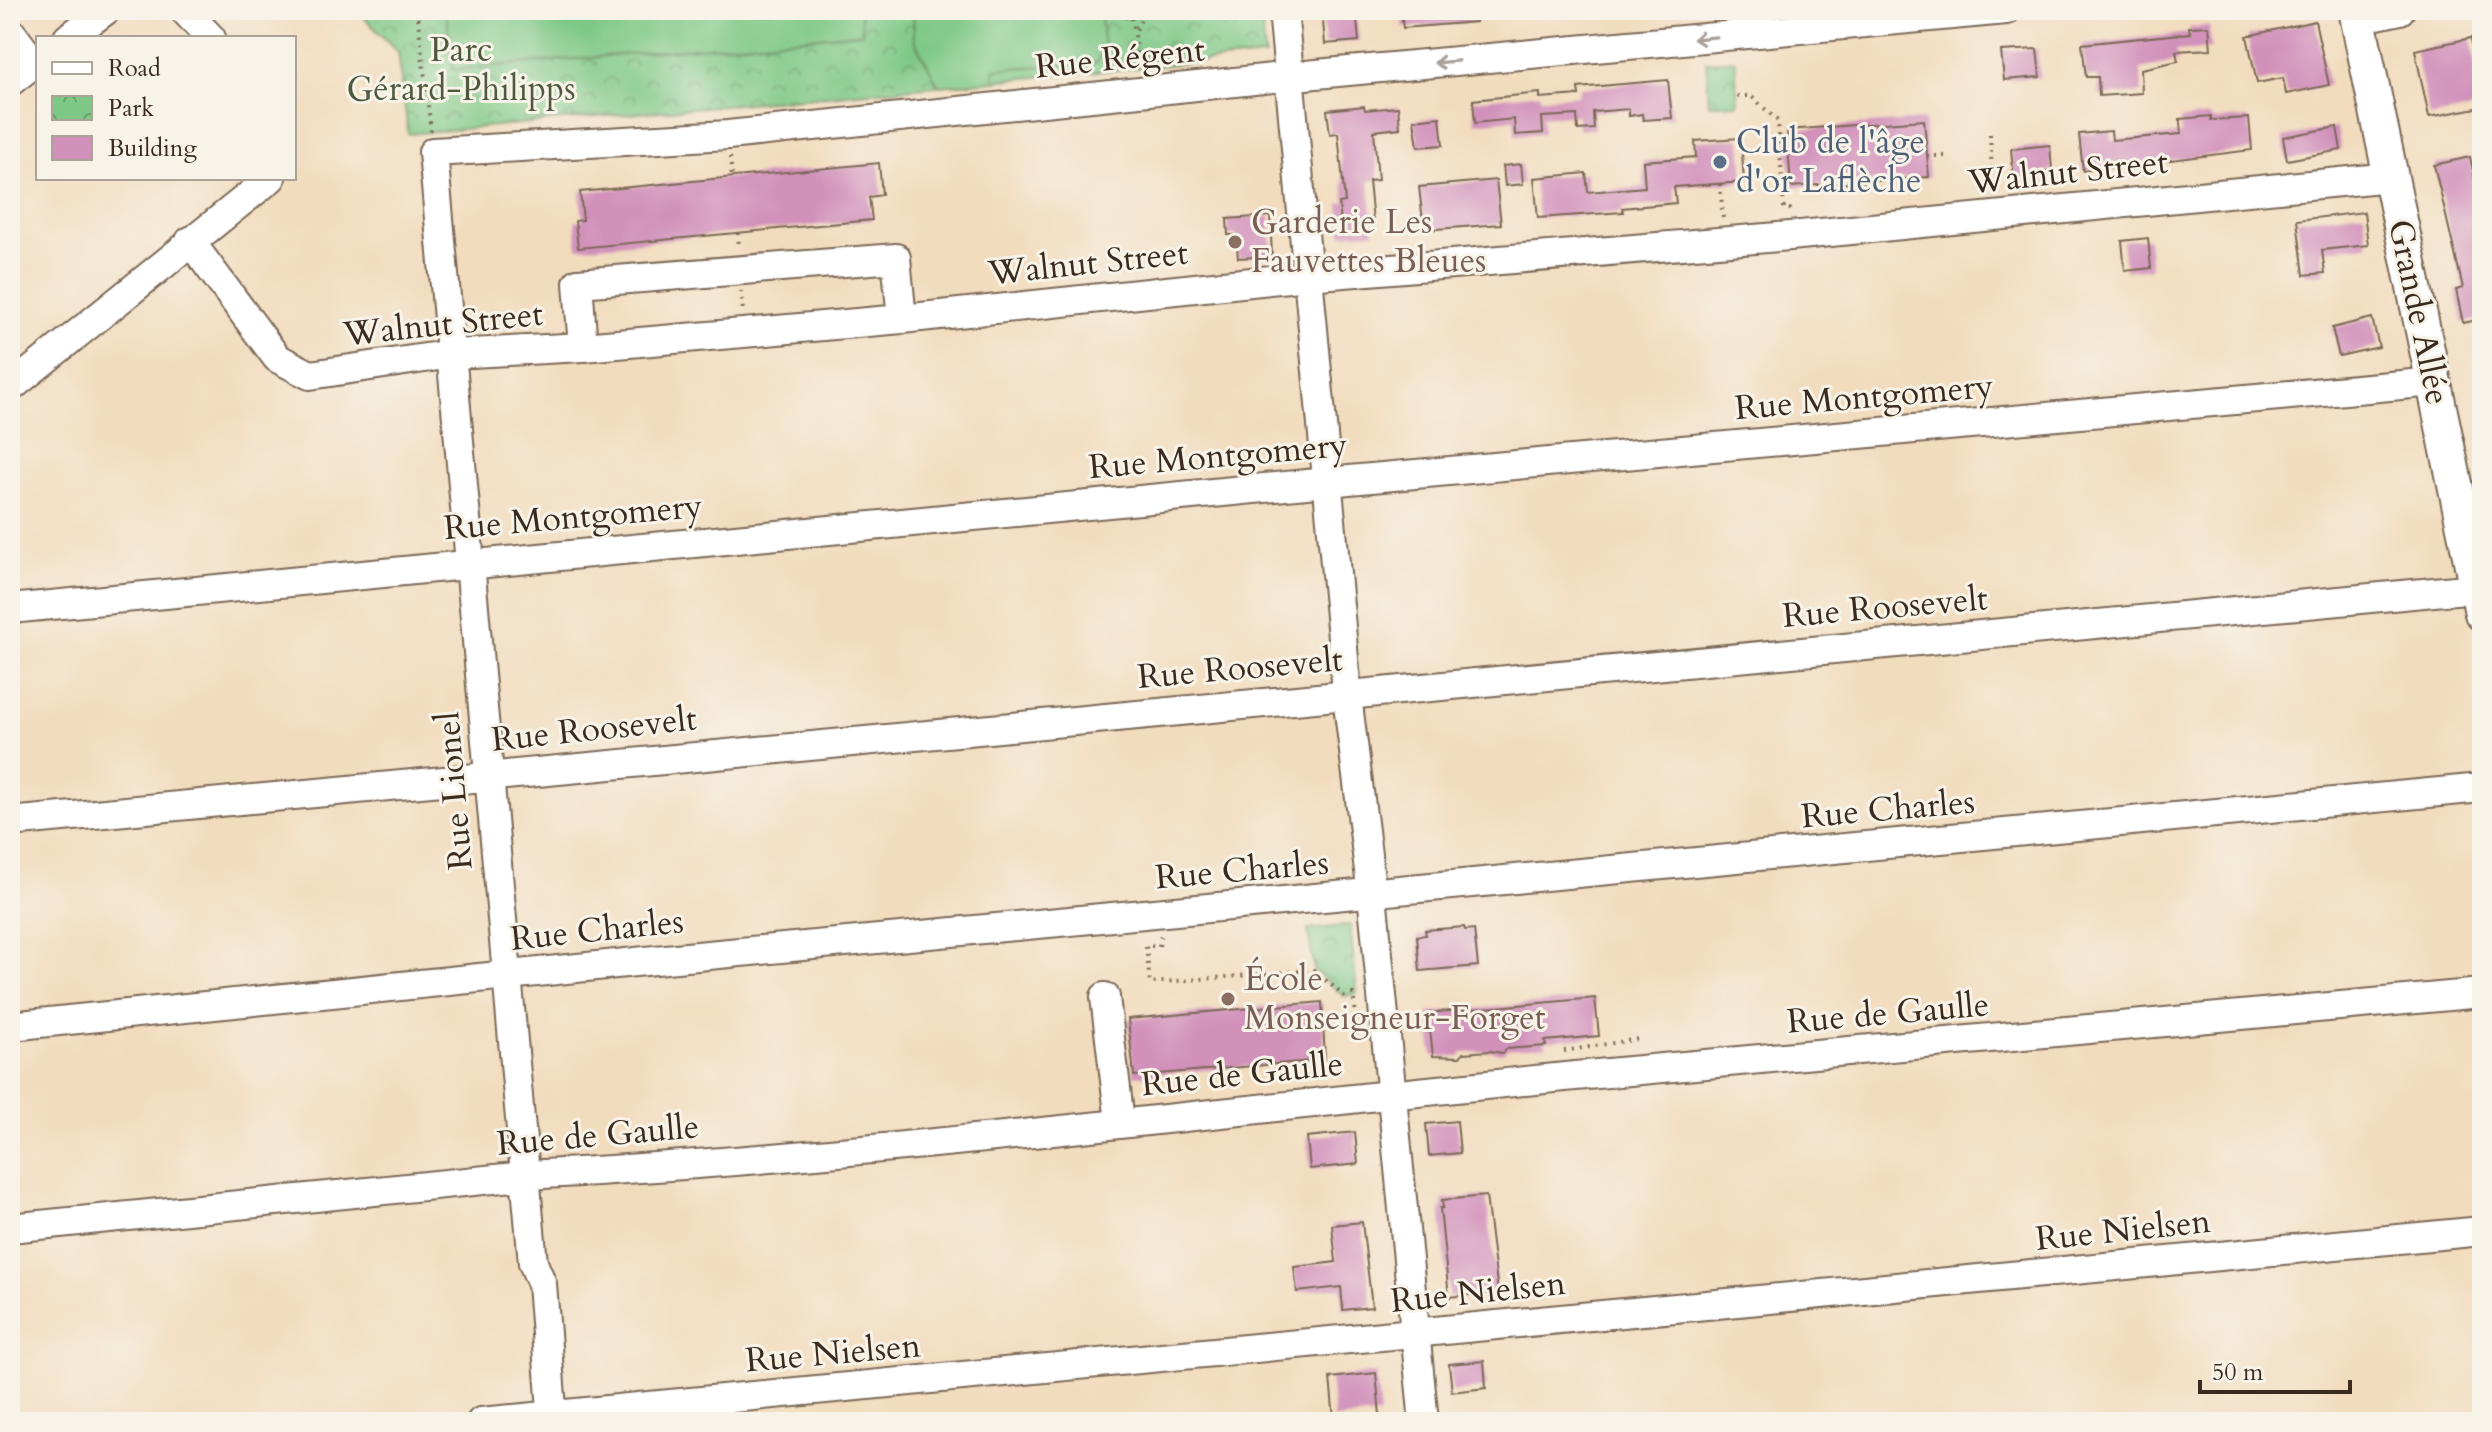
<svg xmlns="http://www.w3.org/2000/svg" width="2492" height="1432" font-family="Cardo,serif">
<defs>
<pattern id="park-crowns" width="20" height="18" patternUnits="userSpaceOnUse" patternTransform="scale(2)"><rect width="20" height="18" fill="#7dc886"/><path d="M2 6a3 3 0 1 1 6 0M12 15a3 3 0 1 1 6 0" fill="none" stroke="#68a36d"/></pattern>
</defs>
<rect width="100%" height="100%" fill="#f7f3e8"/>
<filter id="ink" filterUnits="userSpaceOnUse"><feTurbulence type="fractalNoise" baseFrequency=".0125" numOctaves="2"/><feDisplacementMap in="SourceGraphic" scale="16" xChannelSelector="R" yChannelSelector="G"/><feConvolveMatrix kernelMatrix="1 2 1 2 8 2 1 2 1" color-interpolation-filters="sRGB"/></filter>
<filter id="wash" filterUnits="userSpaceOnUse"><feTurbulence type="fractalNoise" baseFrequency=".006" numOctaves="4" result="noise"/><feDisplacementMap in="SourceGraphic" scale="32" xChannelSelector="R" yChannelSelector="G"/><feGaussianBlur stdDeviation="1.8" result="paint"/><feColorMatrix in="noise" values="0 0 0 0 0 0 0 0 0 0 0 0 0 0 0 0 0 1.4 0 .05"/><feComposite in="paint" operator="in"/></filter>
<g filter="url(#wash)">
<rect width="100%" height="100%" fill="#f2dcbe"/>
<g fill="url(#park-crowns)" stroke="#5c7952" stroke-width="2">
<polygon points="357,10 1261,10 1265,56 408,134 398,52"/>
<polygon points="1735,60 1738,104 1709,104 1706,62"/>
<polygon points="1350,925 1357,994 1344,996 1314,970 1308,930"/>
</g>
<g fill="#7dc886" stroke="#5c7952" stroke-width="2">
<polygon points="446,10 860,10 862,33 453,70"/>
<polygon points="913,10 1100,10 1104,49 1096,63 995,69 994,81 939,86 914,40"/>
</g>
<g id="blocks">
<g fill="#d291bb">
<polygon points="1322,10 1356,10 1359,41 1325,44"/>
<polygon points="1401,10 1476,10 1476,22 1403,28"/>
<polygon points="2315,21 2329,85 2286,94 2283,78 2257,83 2247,36"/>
<polygon points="2209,26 2211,49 2176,51 2178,61 2141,69 2142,93 2099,96 2098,77 2086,77 2082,44 2190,33 2189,27"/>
<polygon points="2471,38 2482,107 2429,117 2415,50"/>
<polygon points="2037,49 2040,77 2004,80 2001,51"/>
<polygon points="1668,80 1672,118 1643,120 1642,114 1629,116 1629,109 1593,112 1594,129 1578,130 1577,115 1542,117 1543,133 1515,135 1514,119 1475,123 1473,100 1540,93 1540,98 1579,95 1578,88"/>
<polygon points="1364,106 1365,110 1398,107 1400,128 1374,131 1378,180 1369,181 1374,232 1342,234 1339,203 1345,202 1338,133 1330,134 1327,110"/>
<polygon points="2211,116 2211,120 2249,118 2252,150 2083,171 2079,134 2111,131 2112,140 2181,134 2180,119"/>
<polygon points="1440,117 1443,145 1418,147 1414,120"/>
<polygon points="1924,120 1929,177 1791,187 1787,130"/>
<polygon points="2337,127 2341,150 2287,160 2283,137"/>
<polygon points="1741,138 1744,182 1674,187 1676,203 1622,208 1623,212 1538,218 1534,178 1586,173 1588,192 1645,187 1643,161 1696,157 1695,141"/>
<polygon points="2050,145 2052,170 2014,178 2011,149"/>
<polygon points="2470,157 2479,198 2482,197 2482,319 2463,323 2456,290 2463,288 2434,165"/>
<polygon points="879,163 882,195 869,197 872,220 578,248 575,221 583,220 580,192"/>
<polygon points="1521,164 1523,184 1505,186 1503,166"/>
<polygon points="1496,180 1501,224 1424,230 1419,187"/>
<polygon points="2364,212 2368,245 2322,250 2325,273 2304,275 2297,220"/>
<polygon points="1270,216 1272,256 1238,258 1236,235 1228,235 1227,219"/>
<polygon points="2148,238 2151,268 2125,271 2122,241"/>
<polygon points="2372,318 2379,347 2339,356 2332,328"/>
<polygon points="1464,927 1465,930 1474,929 1478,966 1420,971 1417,936 1426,935 1425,930"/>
<polygon points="1595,998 1599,1036 1545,1041 1546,1046 1506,1049 1503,1053 1490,1051 1463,1053 1460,1057 1433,1056 1428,1013"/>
<polygon points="1322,1002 1325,1060 1134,1076 1128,1019"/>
<polygon points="1457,1121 1460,1153 1429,1156 1426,1124"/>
<polygon points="1355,1132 1358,1164 1310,1169 1307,1137"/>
<polygon points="1486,1196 1498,1292 1449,1297 1440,1208 1443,1208 1442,1200"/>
<polygon points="1362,1222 1372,1307 1343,1310 1341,1287 1297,1292 1294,1267 1336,1262 1332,1225"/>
<polygon points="1484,1361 1486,1388 1452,1392 1449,1364"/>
<polygon points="1376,1373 1380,1415 1334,1419 1330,1378"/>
</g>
</g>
</g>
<g filter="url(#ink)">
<use href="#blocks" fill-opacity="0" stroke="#7b6856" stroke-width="2"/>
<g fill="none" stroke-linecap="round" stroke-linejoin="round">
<defs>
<g id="minor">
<polyline points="184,10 211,38"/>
<polyline points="1283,10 1349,712 1372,894 1424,1422"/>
<polyline points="2358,19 2400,10"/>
<polyline points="10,31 34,63"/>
<polyline points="68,38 106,10"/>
<polyline points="10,82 38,60"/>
<polyline points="190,241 277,358 310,375 452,354 583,347 902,319 1308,276 1790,236 2391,177"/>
<polyline points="583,347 578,283 896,258 902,319"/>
<polyline points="10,388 271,178"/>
<polyline points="10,609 1327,482 2434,382"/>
<polyline points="10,822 2476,588"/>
<polyline points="1105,997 1120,1122"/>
<polyline points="10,1026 655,960 2482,788"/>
<path d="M10,1228l534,-54c348,-19 695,-66 1042,-99 299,-28 597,-54 896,-82"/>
<polyline points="481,1422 2482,1231"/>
<polyline points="553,1422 542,1284 533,1263 433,152 728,135 1273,78 2006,10"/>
</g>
<polyline id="major" points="2356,10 2482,613"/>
</defs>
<use href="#minor" stroke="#7b6856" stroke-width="32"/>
<use href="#major" stroke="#7b6856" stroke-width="38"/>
<g stroke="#7b6856" stroke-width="4" stroke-dasharray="2 6" stroke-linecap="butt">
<polyline points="417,10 431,131"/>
<polyline points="1122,10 1128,19"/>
<polyline points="1130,10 1135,32"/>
<polyline points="1137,60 1161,57"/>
<polyline points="1137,69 1135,32 1146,10"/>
<polyline points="1737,96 1751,96 1778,121 1784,209 1790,209 1791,213"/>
<polyline points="1990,134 1992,173"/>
<polyline points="1927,156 1946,156"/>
<polyline points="730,157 732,177"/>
<polyline points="1720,184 1723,218"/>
<polyline points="1270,228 1280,228"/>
<polyline points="738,233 739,247"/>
<polyline points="741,291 743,311"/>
<polyline points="1161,936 1159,946 1146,946 1150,983 1314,970 1344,996 1353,994 1357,1021 1363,1020"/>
<polyline points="1564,1051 1638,1039"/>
<polyline points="1320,1060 1322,1078"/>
</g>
<use href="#minor" stroke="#fff" stroke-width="28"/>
<use href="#major" stroke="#fff" stroke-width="34"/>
</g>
<defs><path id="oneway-shaft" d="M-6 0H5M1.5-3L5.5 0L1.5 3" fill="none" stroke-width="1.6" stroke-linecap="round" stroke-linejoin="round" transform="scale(2)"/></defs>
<g stroke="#a79f9a">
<use href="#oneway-shaft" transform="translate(1705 38) rotate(175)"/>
<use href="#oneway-shaft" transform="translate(1446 62) rotate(175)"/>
</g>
</g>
<circle fill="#5c6f8a" stroke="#f7f3e8" stroke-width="3" cx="1720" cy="162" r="8"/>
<g fill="#8d6e63" stroke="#f7f3e8" stroke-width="3">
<circle cx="1235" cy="242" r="8"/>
<circle cx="1228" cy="999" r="8"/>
</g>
<g text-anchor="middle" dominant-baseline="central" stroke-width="6" stroke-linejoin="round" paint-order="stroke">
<g font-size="34" fill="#4f593d" stroke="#f7f3e8">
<text x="461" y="50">Parc<tspan x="461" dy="39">Gérard-Philipps</tspan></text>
</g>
<g font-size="34" fill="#3b2a1e" stroke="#f7f3e8">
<text transform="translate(1120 58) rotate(-6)">Rue Régent</text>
<text transform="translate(2068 172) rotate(-6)">Walnut Street</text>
<text transform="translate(1088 263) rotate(-6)">Walnut Street</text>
<text transform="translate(2419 312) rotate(78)">Grande Allée</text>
<text transform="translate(443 324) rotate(-6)">Walnut Street</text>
<text transform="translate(1864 397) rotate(-5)">Rue Montgomery</text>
<text transform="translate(1218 456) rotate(-5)">Rue Montgomery</text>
<text transform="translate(573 517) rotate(-5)">Rue Montgomery</text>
<text transform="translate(1885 607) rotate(-5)">Rue Roosevelt</text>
<text transform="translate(1240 668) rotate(-5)">Rue Roosevelt</text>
<text transform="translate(594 729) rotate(-6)">Rue Roosevelt</text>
<text transform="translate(454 791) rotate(-95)">Rue Lionel</text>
<text transform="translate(1888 809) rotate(-5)">Rue Charles</text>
<text transform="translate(1242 870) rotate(-5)">Rue Charles</text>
<text transform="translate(597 930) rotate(-6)">Rue Charles</text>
<text transform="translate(1888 1013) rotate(-5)">Rue de Gaulle</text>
<text transform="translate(1242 1074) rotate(-6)">Rue de Gaulle</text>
<text transform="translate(598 1135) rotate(-5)">Rue de Gaulle</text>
<text transform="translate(2123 1230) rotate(-6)">Rue Nielsen</text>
<text transform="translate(1478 1292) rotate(-6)">Rue Nielsen</text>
<text transform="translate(833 1353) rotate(-5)">Rue Nielsen</text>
</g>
<g font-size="34" fill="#4e5e75" stroke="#f7f3e8" text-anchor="start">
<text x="1736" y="142">Club de l'âge<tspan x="1736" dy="39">d'or Laflèche</tspan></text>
</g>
<g font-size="34" fill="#785e54" stroke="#f7f3e8" text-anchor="start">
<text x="1251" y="222">Garderie Les<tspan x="1251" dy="39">Fauvettes Bleues</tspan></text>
<text x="1244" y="979">École<tspan x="1244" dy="39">Monseigneur-Forget</tspan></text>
</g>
</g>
<rect width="2492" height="1432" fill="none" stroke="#f7f3e8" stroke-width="40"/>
<rect x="36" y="36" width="260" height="144" fill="#f7f3e8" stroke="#aca397" stroke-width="2"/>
<rect x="52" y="62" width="40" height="12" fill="#ffffff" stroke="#aca397" stroke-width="2"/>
<text x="108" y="76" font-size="24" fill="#3b2a1e">Road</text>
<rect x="52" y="96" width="40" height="24" fill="url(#park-crowns)" stroke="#aca397" stroke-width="2"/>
<text x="108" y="116" font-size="24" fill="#3b2a1e">Park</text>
<rect x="52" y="136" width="40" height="24" fill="#d291bb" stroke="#aca397" stroke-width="2"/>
<text x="108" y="156" font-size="24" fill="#3b2a1e">Building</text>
<path d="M2200 1380v12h150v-12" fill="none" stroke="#3b2a1e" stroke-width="4"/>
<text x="2212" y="1380" font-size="24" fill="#3b2a1e" stroke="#f7f3e8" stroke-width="6" paint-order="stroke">50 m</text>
</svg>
